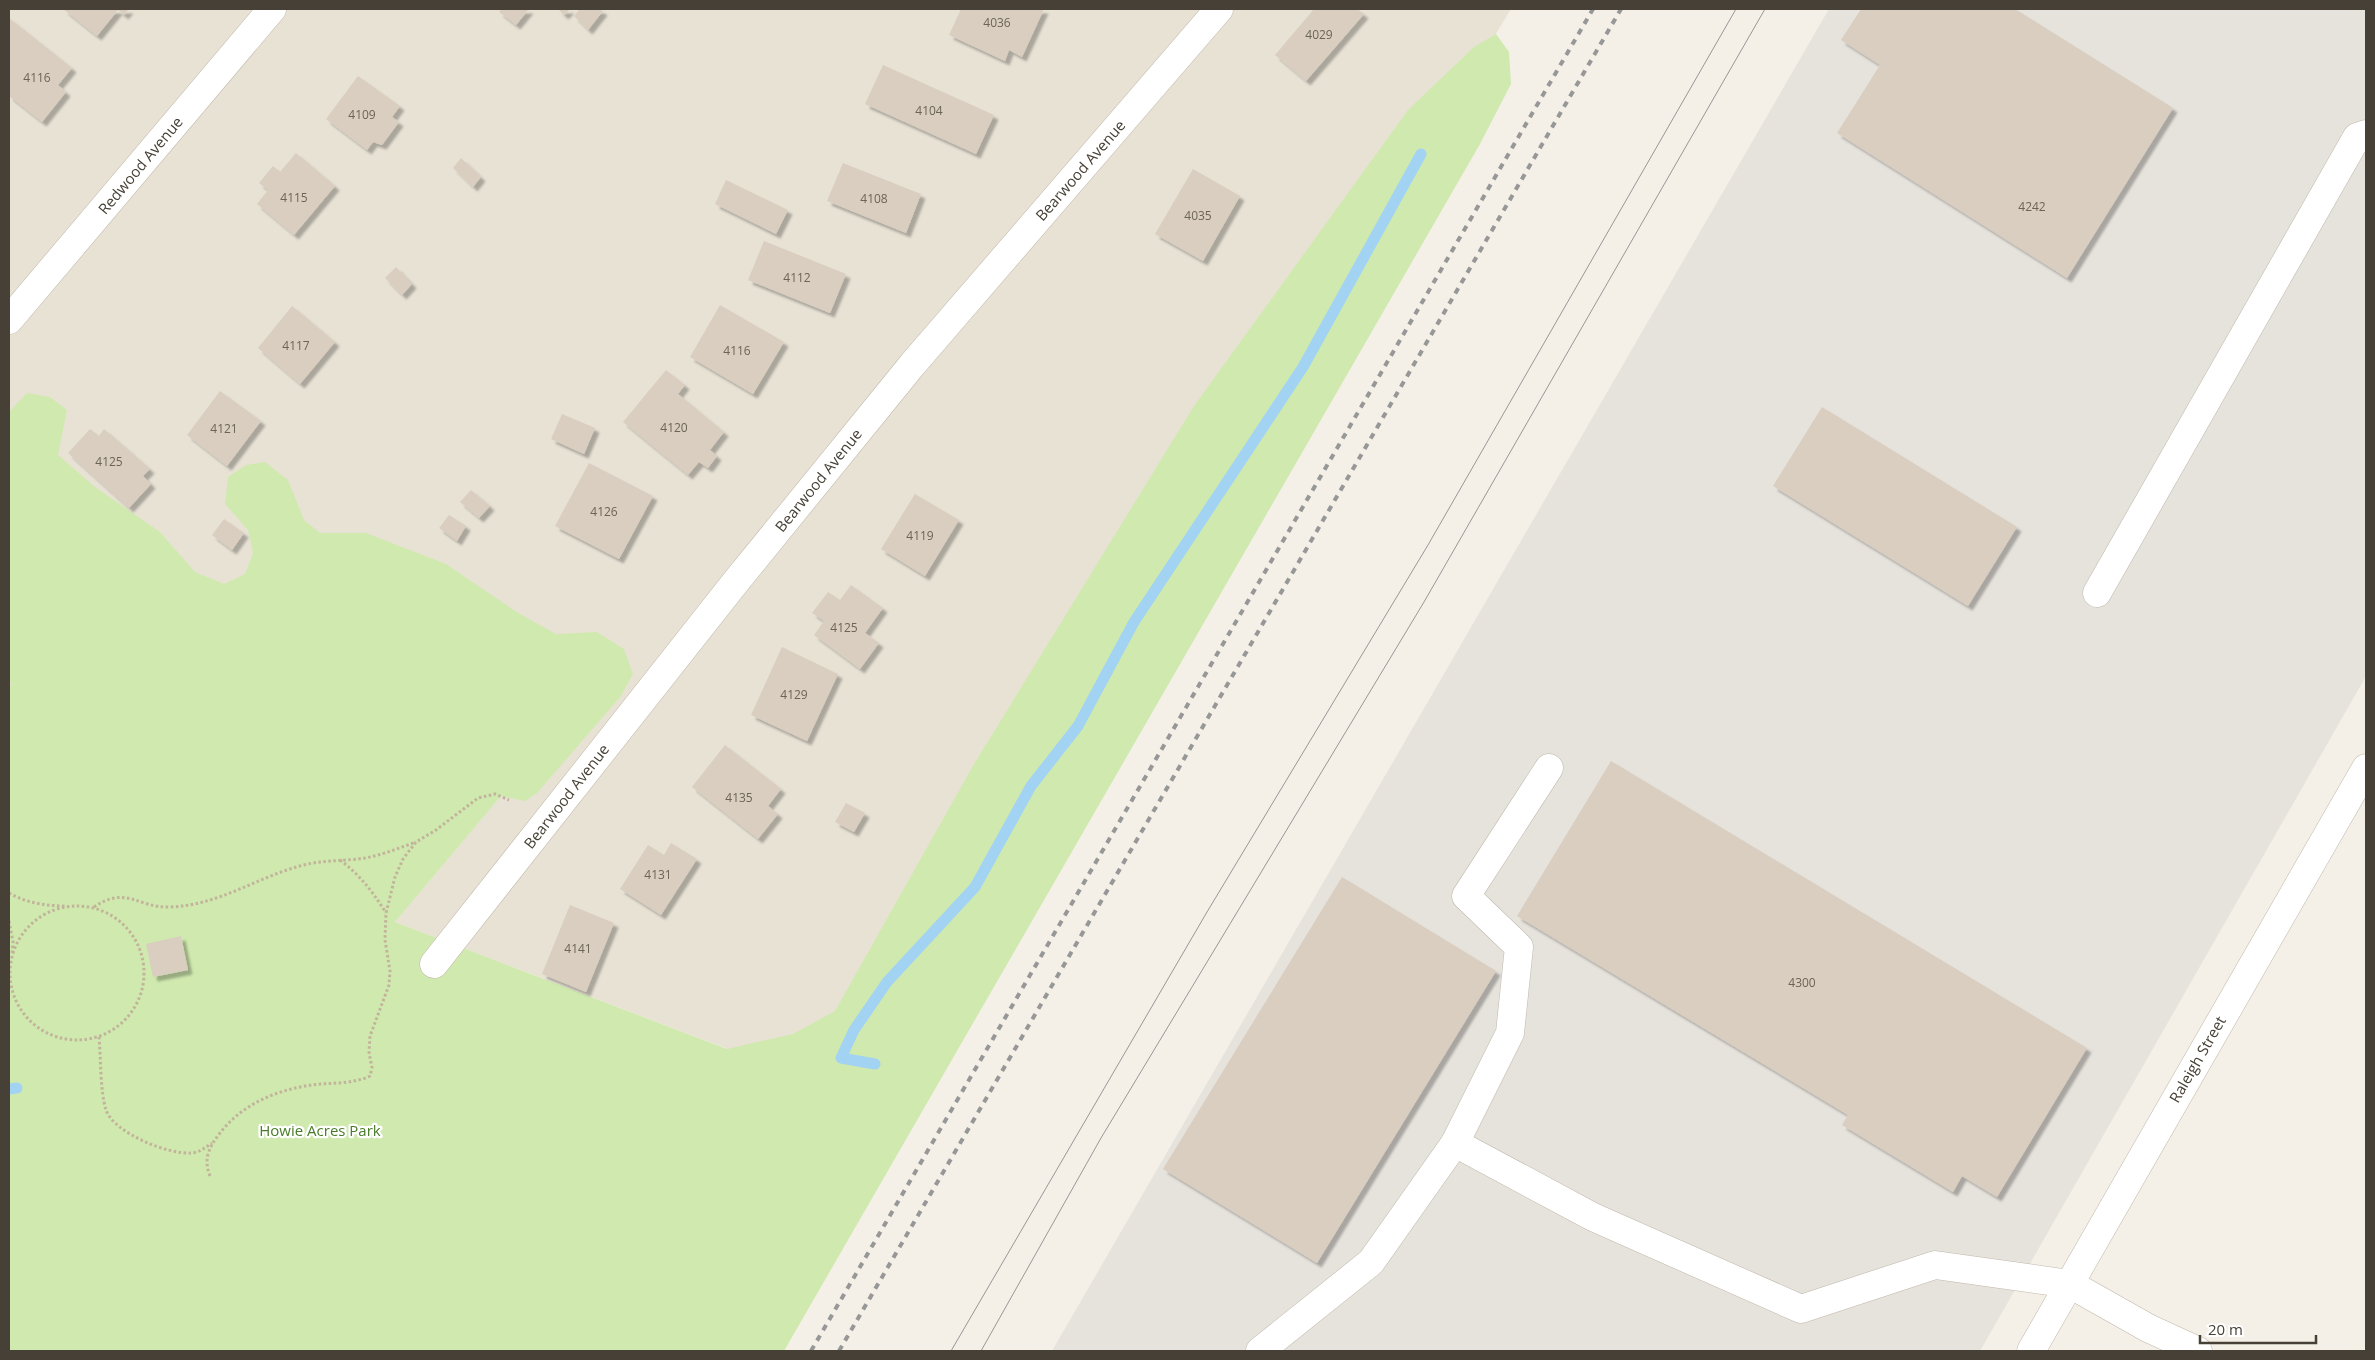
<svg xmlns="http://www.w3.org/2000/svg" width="2375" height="1360" font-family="'Open Sans',sans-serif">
<defs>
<filter id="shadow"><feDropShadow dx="4.5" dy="4.5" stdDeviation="1" flood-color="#0004"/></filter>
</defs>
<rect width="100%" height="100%" fill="#f4f0e7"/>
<polygon fill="#e8e2d5" points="9,9 1511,9 851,1096 395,922 600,678 9,776"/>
<polygon fill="#e6e2dc" points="1829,9 2366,9 2366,676 1980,1351 1052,1351"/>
<polygon fill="#d0e9af" points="1496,34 1509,52 1511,84 1480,144 784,1351 9,1351 9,689 11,685 9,677 9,412 27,393 50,397 67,410 58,455 95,487 160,532 195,572 224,584 245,574 253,553 248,530 225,504 228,477 246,465 265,462 288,480 304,520 320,533 366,533 446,564 515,611 556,634 597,632 624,649 633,674 621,696 537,793 525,801 501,796 395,922 727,1049 793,1034 835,1011 974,764 1194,406 1408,110 1474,47"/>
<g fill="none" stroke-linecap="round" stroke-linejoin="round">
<g stroke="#a2d3f2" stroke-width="11">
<polyline points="875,1064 841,1058 854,1030 887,982 975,887 1031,786 1078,726 1134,622 1303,367 1421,154"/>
<polyline points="9,1089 17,1088"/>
</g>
</g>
<g fill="#d9cebf" filter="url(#shadow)">
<polygon points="63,9 129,9 124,15 118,10 97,36"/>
<polygon points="501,9 529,9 516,25 499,12"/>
<polygon points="558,9 570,9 564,15"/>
<polygon points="580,9 600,9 603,11 588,30 574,16"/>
<polygon points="961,9 1044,9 1022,57 1009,50 1005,61 949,35"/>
<polygon points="1314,9 1357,9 1364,14 1306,81 1275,55"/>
<polygon points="1861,9 2015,9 2173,108 2067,278 1837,133 1880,65 1841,40"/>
<polygon points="9,18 72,68 58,85 66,92 42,122 9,96"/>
<polygon points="883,65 994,115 976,154 865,104"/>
<polygon points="358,76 400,106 392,117 399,122 382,145 373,142 367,150 326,119"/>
<polygon points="296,153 335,186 294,235 257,204 268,190 259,183 273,166 280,172"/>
<polygon points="461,158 481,177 473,187 453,168"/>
<polygon points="843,163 921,194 906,233 827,201"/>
<polygon points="1193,169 1240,196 1203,261 1155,234"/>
<polygon points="726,180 788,210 776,234 715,204"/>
<polygon points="764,241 846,274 830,313 748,280"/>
<polygon points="396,267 412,284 402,295 385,278"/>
<polygon points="720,305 784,342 753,394 690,357"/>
<polygon points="292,306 335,342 300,384 258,348"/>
<polygon points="666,370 685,385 678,394 724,432 710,450 717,456 708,468 699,462 688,475 623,422"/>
<polygon points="220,391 261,421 227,466 187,435"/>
<polygon points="1822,407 2017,527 1968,606 1773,486"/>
<polygon points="562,414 595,428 584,454 551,439"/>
<polygon points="90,429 99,436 104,429 150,469 143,476 151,484 129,508 68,453"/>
<polygon points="589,463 653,496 619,559 555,526"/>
<polygon points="471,490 490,506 479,518 460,502"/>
<polygon points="915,494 959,520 925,576 881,549"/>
<polygon points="449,515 466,526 457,541 439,528"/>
<polygon points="224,519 244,533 232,550 212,535"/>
<polygon points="851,585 883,608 865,633 879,643 860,669 814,635 824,621 812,613 828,592 840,600"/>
<polygon points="782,647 838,674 807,741 751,715"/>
<polygon points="725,745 781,789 768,806 778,814 758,839 692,787"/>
<polygon points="1611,761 2087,1048 1997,1197 1962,1176 1953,1192 1842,1125 1848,1115 1517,916"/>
<polygon points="846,803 865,813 854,832 835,822"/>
<polygon points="671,843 697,859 661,915 620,889 648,845 664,855"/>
<polygon points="1342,877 1496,971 1317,1263 1163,1169"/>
<polygon points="570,905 614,923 586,992 542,974"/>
<polygon points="181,936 188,970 153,977 146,944"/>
</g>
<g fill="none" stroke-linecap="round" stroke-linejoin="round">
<defs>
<g id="minor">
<polyline points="9,320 272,9"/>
<polyline points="2097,593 2357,137 2366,134"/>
<polyline points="434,964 734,584 912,365 1219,9"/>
<polyline points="1455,1143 1510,1033 1519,947 1466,896 1549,768"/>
<polyline points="1260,1351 1371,1262 1455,1143 1593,1217 1801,1309 1935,1265 2070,1284 2148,1328 2198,1351"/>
<polyline points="2031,1351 2366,768"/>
</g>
</defs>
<use href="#minor" stroke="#c0b8aa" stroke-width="29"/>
<g stroke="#c2b39b" stroke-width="3" stroke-dasharray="2.5 2.5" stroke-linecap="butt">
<path d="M340,860c20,15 33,32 46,53"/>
<path d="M9,893c17,10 38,13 57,13"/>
<circle cx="77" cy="973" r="67"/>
<path d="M94,907c33,-22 43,1 76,0 52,-2 89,-32 138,-43 18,-4 38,-3 57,-6 17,-3 34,-10 51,-16"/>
<polyline points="9,921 13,942 12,953"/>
<path d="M99,1037c2,21 1,54 7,73 8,23 62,45 86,43 8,-1 13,-5 20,-10"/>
<path d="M210,1176c-7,-17 -1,-29 10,-43 24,-31 61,-45 100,-49 17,-1 35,-1 50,-8l2,-8 -3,-16 1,-16 19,-51 1,-14 -5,-31 1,-27 9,-36 8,-18 13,-17 20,-12 42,-32 17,-4 14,6"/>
</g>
<use href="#minor" stroke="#fff" stroke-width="28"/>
<g stroke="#979797" stroke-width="1">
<polyline points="951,1351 1207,912 1428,545 1736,9"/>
<polyline points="981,1351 1101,1138 1424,602 1765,9"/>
</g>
<g stroke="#979797" stroke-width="4" stroke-dasharray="6 6" stroke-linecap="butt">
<polyline points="811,1351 1593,9"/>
<polyline points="839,1351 1621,9"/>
</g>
</g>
<g text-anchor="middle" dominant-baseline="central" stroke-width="4.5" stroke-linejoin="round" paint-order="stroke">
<g font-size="12" fill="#6c6458">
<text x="997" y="22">4036</text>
<text x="1319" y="34">4029</text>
<text x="37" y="77">4116</text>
<text x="929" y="110">4104</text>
<text x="362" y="114">4109</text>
<text x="294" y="197">4115</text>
<text x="874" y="198">4108</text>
<text x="2032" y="206">4242</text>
<text x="1198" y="215">4035</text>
<text x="797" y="277">4112</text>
<text x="296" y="345">4117</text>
<text x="737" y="350">4116</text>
<text x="674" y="427">4120</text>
<text x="224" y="428">4121</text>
<text x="109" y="461">4125</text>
<text x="604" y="511">4126</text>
<text x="920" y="535">4119</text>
<text x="844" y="627">4125</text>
<text x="794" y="694">4129</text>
<text x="739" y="797">4135</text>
<text x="658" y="874">4131</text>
<text x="578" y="948">4141</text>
<text x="1802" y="982">4300</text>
</g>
<g font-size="15" fill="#474036" stroke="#fff">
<text transform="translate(140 165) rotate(-50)">Redwood Avenue</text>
<text transform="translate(1080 170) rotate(-49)">Bearwood Avenue</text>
<text transform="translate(818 480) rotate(-51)">Bearwood Avenue</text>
<text transform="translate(566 796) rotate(-52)">Bearwood Avenue</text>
<text transform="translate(2197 1059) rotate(-60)">Raleigh Street</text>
</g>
<g font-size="15" fill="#497b28" stroke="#fff">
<text x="320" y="1130">Howie Acres Park</text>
</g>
</g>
<rect width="2375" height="1360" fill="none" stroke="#474036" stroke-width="20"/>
<path d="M2200 1335v8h116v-8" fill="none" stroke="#474036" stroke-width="2.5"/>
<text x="2208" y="1335" font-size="15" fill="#474036" stroke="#ffffff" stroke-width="4" paint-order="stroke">20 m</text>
</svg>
